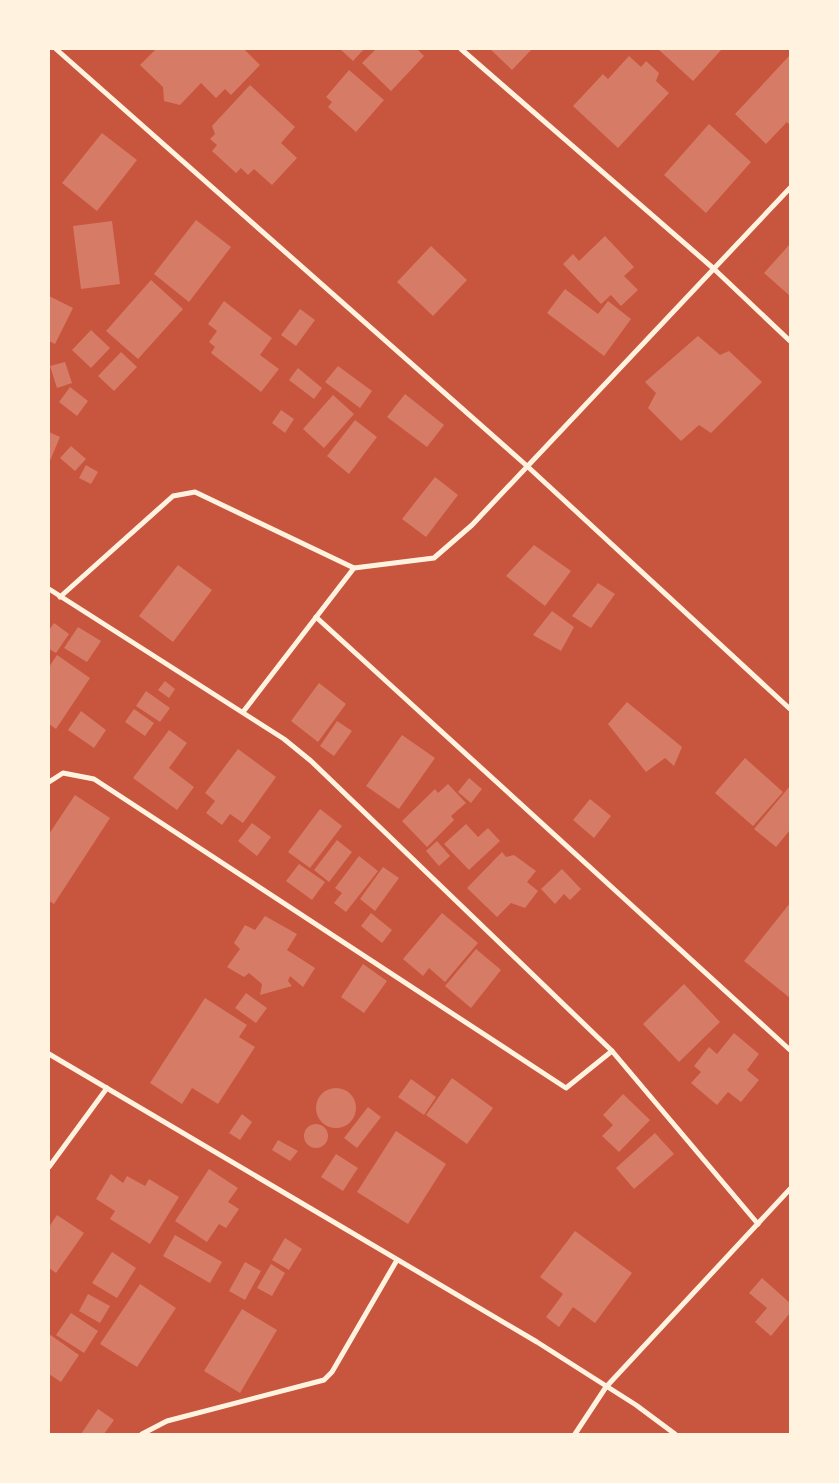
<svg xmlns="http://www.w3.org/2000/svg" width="839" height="1483" font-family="'PT Sans',sans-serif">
<rect width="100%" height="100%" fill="#c8553d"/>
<g fill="#d67c66">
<polygon points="156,49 244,49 260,65 231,95 225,89 216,98 201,83 180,105 164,101 163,87 140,65"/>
<polygon points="340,49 364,49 353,61"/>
<polygon points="376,49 417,49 424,56 391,91 362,63"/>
<polygon points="490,49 532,49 512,70"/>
<polygon points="658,49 722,49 693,81"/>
<polygon points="790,55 790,126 787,122 766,144 735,114"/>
<polygon points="629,56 641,67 646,61 659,73 656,81 669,93 618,148 573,106 603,74 608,79"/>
<polygon points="349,70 384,100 356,132 328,107 332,102 326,97"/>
<polygon points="250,85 295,127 281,143 297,158 272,185 254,169 248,175 241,168 236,173 212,151 217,145 210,139 215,134 212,126"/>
<polygon points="709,124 751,162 706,213 664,175"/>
<polygon points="102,133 137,160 97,211 62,183"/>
<polygon points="196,220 231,247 189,302 154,274"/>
<polygon points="112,221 120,284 81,289 73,226"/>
<polygon points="605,236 634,267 624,276 638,290 621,306 611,295 601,304 563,264 573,254 579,261"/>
<polygon points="790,244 790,296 764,273"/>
<polygon points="431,246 467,280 433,316 397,282"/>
<polygon points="151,280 183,309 138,359 106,331"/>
<polygon points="565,289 598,314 608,301 631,319 604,356 547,313"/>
<polygon points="49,296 73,308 55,344 49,341"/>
<polygon points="224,301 272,338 260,355 279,369 261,392 211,353 215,347 209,342 217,331 208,324"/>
<polygon points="300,309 315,320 296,346 281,335"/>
<polygon points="91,330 110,348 91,368 72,350"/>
<polygon points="698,336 720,355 729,351 762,382 711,433 699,425 681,441 648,408 656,393 645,382"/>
<polygon points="121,352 137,367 114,391 98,376"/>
<polygon points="65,362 72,383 57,388 50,366"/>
<polygon points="338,366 372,391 360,408 325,382"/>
<polygon points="298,368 322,388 314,399 289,380"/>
<polygon points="70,387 88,401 77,416 59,402"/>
<polygon points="405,394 444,425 427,447 387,417"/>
<polygon points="333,395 354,414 324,448 303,429"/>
<polygon points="281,410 294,419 285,433 272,423"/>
<polygon points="355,420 377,437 349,474 327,456"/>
<polygon points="49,432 60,437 49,463"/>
<polygon points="71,446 86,459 75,471 60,458"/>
<polygon points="86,465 98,472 91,484 79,478"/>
<polygon points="435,477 458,495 426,537 402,519"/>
<polygon points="534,545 571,571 545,606 506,576"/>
<polygon points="178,565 212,590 173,642 139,616"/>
<polygon points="598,583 615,594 591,628 572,616"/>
<polygon points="552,611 574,627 561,651 533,635"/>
<polygon points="54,623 69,634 56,653 49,649 49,630"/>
<polygon points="78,627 101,641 87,662 64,648"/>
<polygon points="57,655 90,678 56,729 49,724 49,667"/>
<polygon points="165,681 175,689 169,698 158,690"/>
<polygon points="319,683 346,704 318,742 291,721"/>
<polygon points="146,691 170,708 160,722 136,706"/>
<polygon points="627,702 682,747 674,766 665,758 646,772 608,724"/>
<polygon points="134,709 154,723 145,736 125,722"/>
<polygon points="81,711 106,730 94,748 68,730"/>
<polygon points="337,721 352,731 334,756 320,746"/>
<polygon points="169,730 187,743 169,768 194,787 177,810 133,778"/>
<polygon points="402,735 435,758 399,809 366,786"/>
<polygon points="238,749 276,777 243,823 230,814 222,825 206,813 215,801 205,793"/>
<polygon points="745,758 783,792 753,826 715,793"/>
<polygon points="469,778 482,789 471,803 458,792"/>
<polygon points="448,784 466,803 451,816 454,820 427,847 402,821 435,789 438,793"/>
<polygon points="790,786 790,830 776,847 754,829"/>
<polygon points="75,795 110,818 54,904 49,901 49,834"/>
<polygon points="590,799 611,816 594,838 573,820"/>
<polygon points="320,809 342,826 310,868 288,852"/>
<polygon points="252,823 271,837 257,856 238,841"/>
<polygon points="466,824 478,837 488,828 500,841 469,870 444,844"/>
<polygon points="337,840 352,852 329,882 314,870"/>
<polygon points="437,841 450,856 439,866 426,851"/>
<polygon points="502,852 506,857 514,855 536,871 527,882 538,891 525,908 511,903 497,917 467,888"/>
<polygon points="359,856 378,871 346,912 334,903 342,893 335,888"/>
<polygon points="299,864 325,882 312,900 286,881"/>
<polygon points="383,867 399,878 375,911 360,899"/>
<polygon points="562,869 581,889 570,900 564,894 555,904 541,889"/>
<polygon points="790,903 790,998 744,961"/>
<polygon points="371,913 392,930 382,943 361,926"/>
<polygon points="442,913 478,943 445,982 429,968 423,976 403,959"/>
<polygon points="265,916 297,934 287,950 315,968 303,987 290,976 288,981 292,986 260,995 262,984 249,973 244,977 227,967 240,949 234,943 245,925 255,930"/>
<polygon points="476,949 501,970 471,1008 445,986"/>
<polygon points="363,964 387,981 364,1013 341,997"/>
<polygon points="684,984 720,1022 679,1062 643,1024"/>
<polygon points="246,993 267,1008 256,1023 235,1008"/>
<polygon points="205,998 247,1025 239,1037 255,1047 218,1104 192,1088 182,1104 150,1083"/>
<polygon points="734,1033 759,1054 747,1070 759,1080 741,1102 728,1092 717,1105 691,1083 701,1072 694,1066 709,1047 717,1054"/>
<polygon points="452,1078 493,1108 467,1144 426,1115"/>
<polygon points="411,1079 436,1097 424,1115 398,1097"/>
<circle cx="336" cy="1108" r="20"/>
<polygon points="623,1094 650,1120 619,1152 602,1136 613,1125 603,1115"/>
<polygon points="368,1107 381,1117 357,1148 344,1138"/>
<polygon points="242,1114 252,1122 240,1140 229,1133"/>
<circle cx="316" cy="1136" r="12"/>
<polygon points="396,1131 446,1164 408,1224 357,1192"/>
<polygon points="655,1133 674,1154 634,1189 616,1168"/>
<polygon points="278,1140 298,1151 290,1161 272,1150"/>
<polygon points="336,1154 358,1168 343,1191 321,1177"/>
<polygon points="209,1169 238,1188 228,1202 239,1209 226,1228 219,1224 207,1242 175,1221"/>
<polygon points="111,1174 123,1183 127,1176 145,1186 149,1179 179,1197 150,1244 110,1219 115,1211 96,1199"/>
<polygon points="57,1215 84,1233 56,1273 49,1268 49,1227"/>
<polygon points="575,1231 632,1273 595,1323 573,1307 559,1327 546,1317 563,1294 540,1277"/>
<polygon points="175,1235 222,1262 210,1283 163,1256"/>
<polygon points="285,1238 302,1249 289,1270 272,1260"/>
<polygon points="112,1252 136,1268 117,1298 92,1283"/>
<polygon points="245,1262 261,1271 245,1300 229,1291"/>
<polygon points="271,1264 285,1273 272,1296 257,1288"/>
<polygon points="762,1278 790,1303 790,1313 771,1336 755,1322 767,1308 749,1293"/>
<polygon points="140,1284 176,1308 137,1367 100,1344"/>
<polygon points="88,1294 110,1306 100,1323 79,1311"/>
<polygon points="242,1309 277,1330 240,1393 204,1371"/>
<polygon points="71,1313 98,1331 84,1353 56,1335"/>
<polygon points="49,1334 79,1355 61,1382 49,1374"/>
<polygon points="98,1409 114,1420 104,1434 81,1434"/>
</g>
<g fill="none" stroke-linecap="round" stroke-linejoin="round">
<g stroke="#fff3e0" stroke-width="5">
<polyline points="56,49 527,466 790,709"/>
<polyline points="461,49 713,268 790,341"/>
<polyline points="49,589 284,739 311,761 612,1051 758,1224"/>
<polyline points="60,597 173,496 195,492 354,568"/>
<polyline points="316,617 790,1050"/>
<polyline points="243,712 354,568 434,558 472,525 790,188"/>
<polyline points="49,782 63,773 94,779 566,1088 612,1051"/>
<polyline points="49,1054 537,1342 636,1405 675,1434"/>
<polyline points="49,1167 107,1088"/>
<polyline points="142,1434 167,1421 324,1380 332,1372 397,1260"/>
<polyline points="575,1434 606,1387 790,1189"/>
</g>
</g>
<rect width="839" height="1483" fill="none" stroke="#fff3e0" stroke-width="100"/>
</svg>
